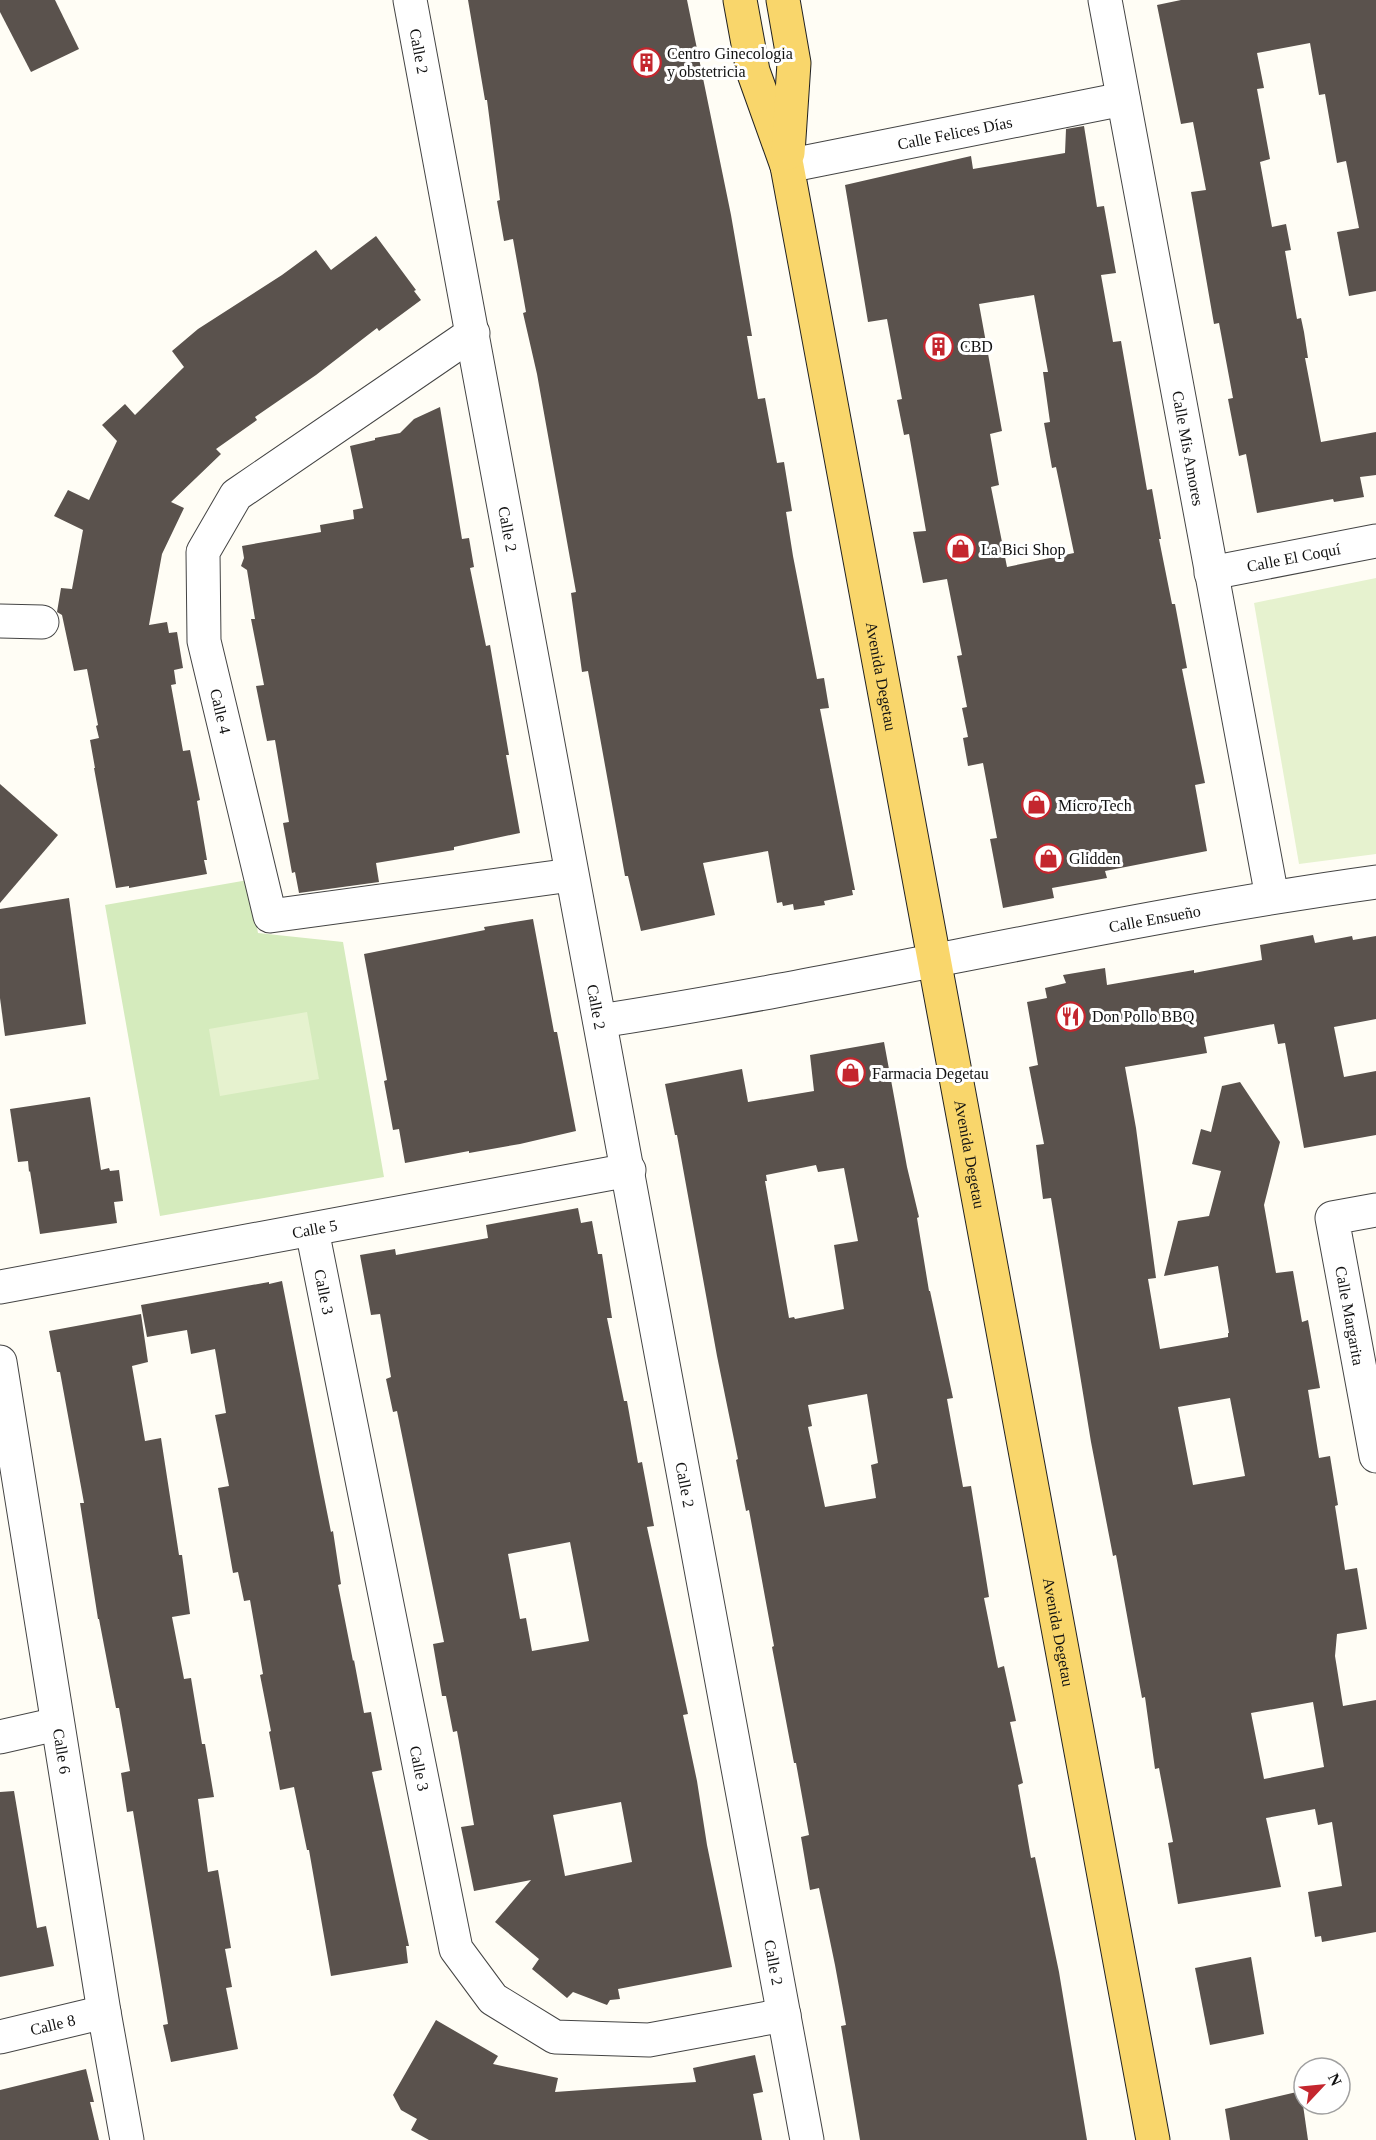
<svg xmlns="http://www.w3.org/2000/svg" width="1376" height="2140" font-family="Georgia,serif">
<rect width="100%" height="100%" fill="#fffdf5"/>
<polygon fill="#d5ebbd" points="248,880 258,933 343,942 384,1177 160,1216 105,905"/>
<g fill="#e6f2cf">
<polygon points="1376,578 1376,854 1299,864 1254,603"/>
<polygon points="307,1012 319,1079 220,1096 209,1029"/>
</g>
<g fill="#5a524d" fill-rule="evenodd">
<polygon points="0,0 55,0 79,49 31,72 0,12"/>
<polygon points="468,0 687,0 731,215 752,336 747,336 758,399 765,398 777,463 784,462 792,511 786,512 793,556 817,679 824,678 829,708 820,709 855,890 852,890 853,895 824,901 825,905 794,910 793,904 783,906 782,902 777,903 768,851 703,863 715,915 641,931 628,876 625,876 588,671 582,672 571,593 576,592 537,374 523,313 526,312 513,239 504,241 497,201 500,200 487,100 485,100"/>
<polygon points="1181,0 1376,0 1376,291 1349,296 1337,232 1359,228 1346,161 1337,163 1325,94 1319,95 1310,43 1257,53 1264,88 1257,89 1270,159 1260,162 1272,227 1286,224 1291,250 1285,251 1297,319 1301,318 1304,332 1308,358 1305,358 1321,442 1376,432 1376,475 1360,477 1364,497 1334,502 1333,499 1257,513 1246,454 1239,456 1228,399 1233,398 1219,323 1214,324 1191,192 1206,190 1193,122 1181,124 1157,5"/>
<path d="M1084,126l13,81 7,-1 12,67 -15,2 12,67 8,-1 26,149 5,-1 9,50h-2l13,65h3l12,64 -5,1 23,114 -10,2 12,66 -102,20 2,7 -55,10 2,10 -51,10 -13,-69 7,-1 -14,-75 -15,3 -5,-28 5,-1 -6,-29 5,-1 -10,-51 5,-1 -15,-76 -24,4 -10,-51 13,-1 -17,-97 -5,1 -7,-35 5,-1 -15,-80 -19,3 -23,-137 126,-29 2,13 92,-16 1,-24zM1034,295l14,77h-5l7,50 -6,1 8,45 4,-1 18,86 -67,14 -16,-80 8,-2 -9,-51 12,-3 -23,-127z"/>
<polygon points="376,236 416,290 414,291 421,300 379,331 377,328 316,375 255,417 257,420 216,449 221,454 171,502 184,508 162,554 149,625 167,622 169,633 177,632 183,668 174,670 176,684 171,685 183,751 190,750 200,800 197,801 207,860 204,860 207,874 129,888 129,886 116,888 94,768 95,768 90,740 99,738 96,726 98,725 87,669 74,671 62,615 57,612 61,588 72,589 83,530 54,516 68,490 89,500 117,441 102,425 125,404 135,415 184,367 172,351 198,329 282,275 316,250 331,270"/>
<polygon points="440,407 462,539 469,538 474,567 470,568 486,646 490,645 509,755 506,755 520,833 454,847 454,850 376,863 379,882 299,893 295,872 292,873 283,823 289,822 275,740 267,741 256,686 264,685 251,619 255,619 247,570 241,566 244,558 242,546 321,532 320,525 354,519 353,510 363,508 350,446 375,440 375,438 400,433 414,419"/>
<polygon points="0,784 58,835 0,903"/>
<polygon points="69,898 86,1024 5,1036 0,998 0,909"/>
<polygon points="533,919 554,1032 557,1032 576,1131 520,1144 469,1153 469,1151 405,1163 399,1129 393,1130 384,1081 387,1080 364,954 485,930 484,927"/>
<path d="M1313,935l2,8 37,-7 1,4 23,-4v83l-42,8 10,50 32,-6v64l-72,13 -19,-105 -7,1 -4,-20 -70,13 3,16 -82,14 11,61 20,150 -8,1 12,70 68,-12v-4h1l-11,-67 -54,10 14,-55 31,-5 12,-45 -29,-7 9,-35 10,3 11,-46 18,-4 40,60 -16,63 12,68 17,-2 9,51 6,-2 12,68 -12,2 11,68 11,-2 8,49 -3,1 10,64 12,-2 10,61 -30,5 -2,22 8,50 33,-6v232l-54,10 -1,-6 -6,1 -7,-45 34,-6 -10,-64 -14,3 -3,-16 -49,9 15,69 -103,17 -10,-61 5,-1 -14,-74 -4,1 -10,-72 -3,1 -26,-143 -3,1 -22,-114 -40,-244 -8,1 -7,-54 8,-1 -15,-77 9,-2 -11,-63 20,-4 -2,-10 21,-5 -3,-8 42,-7 2,17 87,-15v3l68,-13 -2,-15zM1230,1398l15,78 -52,9 -15,-78zM1313,1702l11,65 -60,12 -13,-66z"/>
<path d="M884,1042l23,125 12,50 -2,1 12,73h1l23,107 -6,1 16,88 8,-1 18,111 -5,1 14,70 6,-2 12,55 -6,1 13,61 -5,2 13,73 4,-1 24,115 28,168h-227l-19,-114 5,-1 -11,-60 -16,-77 -9,2 -9,-53 8,-2 -13,-72h-2l-22,-116 2,-1 -25,-136 -3,1 -10,-51 2,-1 -21,-103 -40,-221h-2l-10,-51 77,-15 6,33 66,-11 -4,-36zM816,1165l2,7 26,-4 14,73 -24,4 10,64 -49,10 -1,-2 -5,1 -24,-137h2l-1,-6zM867,1394l11,69 -7,2 5,33 -51,9 -17,-80 4,-1 -4,-21z"/>
<polygon points="90,1097 101,1170 109,1168 110,1171 119,1170 123,1201 114,1202 117,1223 40,1234 30,1171 29,1172 28,1161 18,1162 10,1109"/>
<path d="M578,1208l3,15 11,-2 6,33h4l10,64h-5l17,83h3l11,62 4,-1 12,64 -7,1 41,187 -5,1 14,66 10,64 25,122 -114,22 2,10 -10,1 -3,5 -34,-13 -6,6 -35,-29 7,-10 -44,-37 36,-42 -57,11 -13,-64 13,-2 -17,-94 -4,1 -7,-36h-4l-9,-52 11,-2 -47,-231 -4,1 -7,-33 5,-2 -11,-63 -9,1 -11,-60 35,-6 1,6 92,-17 -2,-13zM570,1542l19,99 -57,10 -6,-33 -6,1 -12,-65zM621,1802l11,60 -67,14 -12,-61z"/>
<polygon points="282,1281 319,1472 331,1532 333,1531 341,1584 338,1585 353,1661 354,1660 364,1713 371,1712 382,1770 372,1772 409,1946 406,1946 408,1963 331,1976 309,1850 307,1850 294,1787 280,1790 269,1732 271,1731 260,1675 263,1674 250,1600 244,1601 238,1572 233,1573 218,1488 229,1486 215,1415 226,1413 215,1349 191,1354 187,1330 147,1337 141,1305 269,1282 269,1284"/>
<polygon points="141,1314 148,1362 132,1366 145,1441 161,1438 179,1555 182,1555 190,1614 172,1617 184,1679 191,1678 202,1744 205,1744 214,1797 198,1799 208,1872 218,1870 231,1948 225,1949 232,1987 226,1988 238,2049 171,2062 163,2025 168,2024 133,1811 127,1812 121,1773 130,1771 119,1708 116,1708 99,1619 98,1619 80,1503 84,1503 60,1372 57,1372 49,1331"/>
<polygon points="14,1791 37,1928 46,1926 54,1966 0,1977 0,1792"/>
<polygon points="1251,1957 1264,2034 1210,2045 1195,1968"/>
<polygon points="436,2020 498,2056 493,2064 558,2078 555,2092 696,2082 693,2068 755,2055 763,2092 753,2094 762,2140 429,2140 411,2130 417,2119 401,2110 393,2095"/>
<polygon points="86,2069 94,2102 90,2102 99,2140 0,2140 0,2090"/>
<polygon points="1301,2091 1308,2140 1230,2140 1225,2109"/>
</g>
<g fill="none" stroke-linecap="round" stroke-linejoin="round">
<defs>
<g id="minor">
<path id="s1" d="M410,0l397,2140"/>
<path id="s2" d="M1105,0l167,897"/>
<path id="s3" d="M787,166l336,-67"/>
<path id="s4" d="M473,333l-237,162 -33,57 1,89 66,275 301,-41"/>
<path id="s5" d="M1211,573l165,-32"/>
<polyline points="0,621 42,622"/>
<path id="s6" d="M600,1021c260,-40 516,-103 776,-139"/>
<path id="s7" d="M1376,1210l-44,8 44,238"/>
<path id="s8" d="M312,1230l144,719 37,50 62,38 94,3 135,-25"/>
<path id="s9" d="M0,1287l629,-117"/>
<path id="s10" d="M0,1362l104,650 23,128"/>
<polyline points="0,1737 57,1724"/>
<path id="s11" d="M0,2037l104,-25"/>
</g>
<g id="primary">
<path id="s12" d="M740,0l13,71 34,95 366,1974"/>
<polyline points="783,0 794,63 788,153"/>
</g>
</defs>
<use href="#minor" stroke="#444" stroke-width="35"/>
<use href="#primary" stroke="#222" stroke-width="35"/>
<use href="#minor" stroke="#fff" stroke-width="33"/>
<use href="#primary" stroke="#f9d66b" stroke-width="33"/>
</g>
<defs>
<symbol id="building-ring" viewBox="-11 -11 22 22"><circle r="9.5" fill="#fff" stroke="#c4262e" stroke-width="1.5"/><path d="M-4-6H4V6H1V3H-1V6H-4ZM-2.5-4.3h1.7v1.8h-1.7ZM.8-4.3h1.7v1.8H.8ZM-2.5-1h1.7V.8h-1.7ZM.8-1h1.7V.8H.8Z" fill="#c4262e"/></symbol>
<symbol id="shop-ring" viewBox="-11 -11 22 22"><circle r="9.5" fill="#fff" stroke="#c4262e" stroke-width="1.5"/><path d="M-5-2.5h2.3a2.7 3.5 0 0 1 5.4 0H5L5.5 6h-11ZM-1.5-2.5h3a1.5 2.3 0 0 0-3 0Z" fill="#c4262e"/></symbol>
<symbol id="restaurant-ring" viewBox="-11 -11 22 22"><circle r="9.5" fill="#fff" stroke="#c4262e" stroke-width="1.5"/><path d="M-5-6h1v4h1v-4h1v4h1v-4h1v5L-1.5 .5V6h-2V.5L-5-1ZM5-6V6H3V1.5H1.5Q1.5-4 5-6Z" fill="#c4262e"/></symbol>
</defs>
<g fill-rule="evenodd">
<use href="#building-ring" x="630" y="46" width="33" height="33"/>
<use href="#building-ring" x="922" y="330" width="33" height="33"/>
<use href="#shop-ring" x="944" y="532" width="33" height="33"/>
<use href="#shop-ring" x="1020" y="788" width="33" height="33"/>
<use href="#shop-ring" x="1032" y="842" width="33" height="33"/>
<use href="#restaurant-ring" x="1054" y="1000" width="33" height="33"/>
<use href="#shop-ring" x="834" y="1056" width="33" height="33"/>
</g>
<g text-anchor="middle" dominant-baseline="central" stroke-width="6" stroke-linejoin="round" paint-order="stroke">
<g font-size="16" fill="#111" stroke="#fff">
<text stroke="none"><textPath href="#s1" startOffset="52">Calle 2</textPath></text>
<text stroke="none"><textPath href="#s3" startOffset="171">Calle Felices Días</textPath></text>
<text stroke="none"><textPath href="#s2" startOffset="456">Calle Mis Amores</textPath></text>
<text stroke="none"><textPath href="#s1" startOffset="538">Calle 2</textPath></text>
<text stroke="none"><textPath href="#s5" startOffset="84">Calle El Coquí</textPath></text>
<text stroke="none"><textPath href="#s12" startOffset="692">Avenida Degetau</textPath></text>
<text stroke="none"><textPath href="#s4" startOffset="514">Calle 4</textPath></text>
<text stroke="none"><textPath href="#s6" startOffset="564">Calle Ensueño</textPath></text>
<text stroke="none"><textPath href="#s1" startOffset="1024">Calle 2</textPath></text>
<text stroke="none"><textPath href="#s12" startOffset="1178">Avenida Degetau</textPath></text>
<text stroke="none"><textPath href="#s9" startOffset="320">Calle 5</textPath></text>
<text stroke="none"><textPath href="#s8" startOffset="63">Calle 3</textPath></text>
<text stroke="none"><textPath href="#s7" startOffset="144">Calle Margarita</textPath></text>
<text stroke="none"><textPath href="#s1" startOffset="1510">Calle 2</textPath></text>
<text stroke="none"><textPath href="#s12" startOffset="1664">Avenida Degetau</textPath></text>
<text stroke="none"><textPath href="#s10" startOffset="394">Calle 6</textPath></text>
<text stroke="none"><textPath href="#s8" startOffset="549">Calle 3</textPath></text>
<text stroke="none"><textPath href="#s1" startOffset="1996">Calle 2</textPath></text>
<text stroke="none"><textPath href="#s11" startOffset="54">Calle 8</textPath></text>
</g>
<g font-size="16" fill="#111" stroke="#fff" text-anchor="start">
<text x="667" y="53">Centro Ginecologia<tspan x="667" dy="18">y obstetricia</tspan></text>
<text x="960" y="346">CBD</text>
<text x="981" y="549">La Bici Shop</text>
<text x="1058" y="805">Micro Tech</text>
<text x="1069" y="858">Glidden</text>
<text x="1092" y="1016">Don Pollo BBQ</text>
<text x="872" y="1073">Farmacia Degetau</text>
</g>
</g>
<g transform="translate(1322 2086) rotate(64)"><circle r="28" fill="#ffffff" stroke="#a0a0a0" stroke-width="1.5"/>
<path d="M0-4.5L10 22L0 15L-10 22Z" fill="#c4262e"/>
<text y="-9" font-size="16" font-weight="bold" text-anchor="middle" fill="#111111">N</text>
</g>
</svg>
